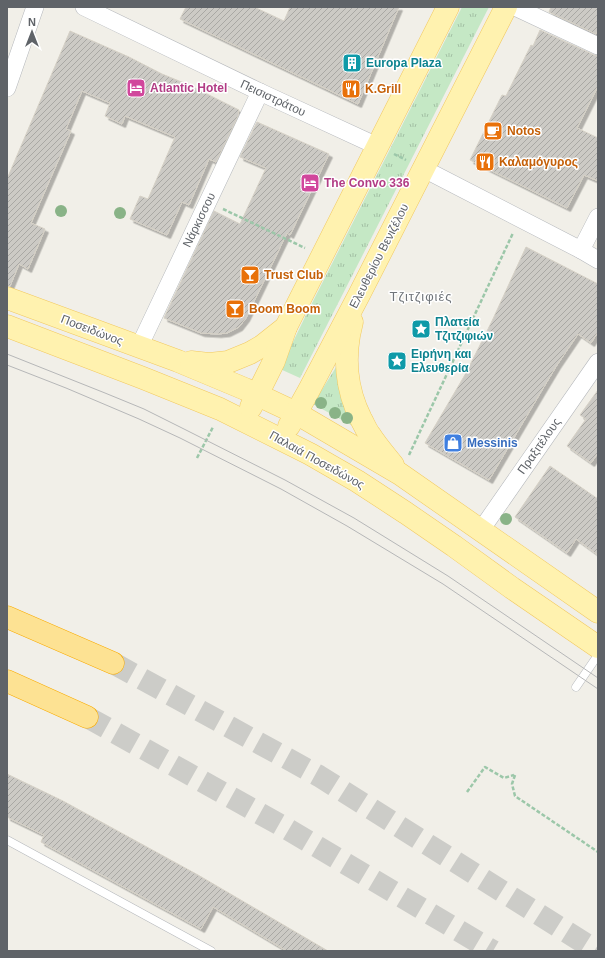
<svg xmlns="http://www.w3.org/2000/svg" width="605" height="958" font-family="Helvetica,sans-serif">
<defs>
<pattern id="grass-tufts" width="24" height="20" patternUnits="userSpaceOnUse"><rect width="24" height="20" fill="#c5e8c5"/><path d="M3 7l-1-3M5 7V3M7 7l1-3M15 17l-1-3M17 17v-4M19 17l1-3" fill="none" stroke="#a3c0a4"/></pattern>
<pattern id="building-hatch" width="6" height="6" patternUnits="userSpaceOnUse"><rect width="6" height="6" fill="#cccac5"/><path d="M-1 1l2-2M0 6l6-6M5 7l2-2" fill="none" stroke="#a9a8a4"/></pattern>
<filter id="shadow"><feDropShadow dx="3.5" dy="3.5" stdDeviation="0" flood-color="#0004"/></filter>
</defs>
<rect width="100%" height="100%" fill="#f1efe8"/>
<g fill="url(#grass-tufts)">
<polygon points="462,7 489,7 300,378 280,369 305,317"/>
<polygon points="338,364 352,418 351,425 313,404"/>
</g>
<g fill="url(#building-hatch)" stroke="#d6d1c6" filter="url(#shadow)">
<polygon points="186,7 254,7 284,21 290,7 399,7 358,104 180,19"/>
<polygon points="551,7 598,7 598,30 596,34 549,12"/>
<polygon points="540,30 594,55 598,56 598,86 577,128 598,138 598,181 584,175 567,208 470,160 502,95 506,96 531,45 533,46"/>
<polygon points="70,31 129,57 162,74 189,85 239,110 238,113 239,114 216,162 209,159 189,205 182,202 167,235 130,219 140,196 148,199 175,137 125,116 122,124 105,116 110,103 82,91 66,129 71,131 31,223 45,229 28,269 19,264 10,286 7,286 7,179"/>
<polygon points="257,122 329,154 290,235 287,233 246,318 239,327 227,333 218,334 201,333 164,318 214,211 240,224 266,168 240,157"/>
<polygon points="526,247 598,284 598,332 591,343 578,334 557,365 542,390 489,480 425,443 466,373 492,321"/>
<polygon points="598,390 598,453 591,463 567,446 586,419 580,415"/>
<polygon points="550,466 598,499 598,555 576,539 567,553 515,517"/>
<polygon points="7,774 63,801 198,875 328,951 287,951 213,907 201,929 41,842 44,835 7,817"/>
</g>
<g fill="none" stroke-linecap="round" stroke-linejoin="round">
<g stroke="#ccccc8" stroke-width="22" stroke-dasharray="22 11" stroke-linecap="butt">
<polyline points="113,663 319,776 597,951"/>
<polyline points="87,717 284,827 493,951"/>
</g>
<defs>
<g id="lane">
<polyline points="576,687 598,655"/>
<polyline points="7,840 211,951"/>
</g>
<g id="street">
<polyline points="84,7 260,92 377,146"/>
<polyline points="515,7 598,46"/>
<polyline points="7,88 35,7"/>
<polyline points="424,169 581,250 598,260"/>
<polyline points="581,250 598,217"/>
<polyline points="139,347 260,92"/>
<polyline points="481,530 598,362"/>
</g>
<g id="primary">
<polyline points="7,298 178,361 245,389 296,413 400,474 598,612"/>
<path d="M352,322c-9,34 -7,65 9,97 3,5 5,11 9,16 7,11 15,20 23,30"/>
<polyline points="7,326 143,378 220,409 310,454 357,481 406,513 454,546 512,588 598,647"/>
<polyline points="191,362 209,364 228,362 250,353 262,346 286,327"/>
<polyline points="251,407 274,361 286,327 448,7"/>
<polyline points="289,426 309,390 359,295 506,7"/>
</g>
<g id="highway">
<polyline points="7,617 113,663"/>
<polyline points="7,681 87,717"/>
</g>
</defs>
<use href="#lane" stroke="#b5b8bc" stroke-width="9"/>
<use href="#street" stroke="#b5b8bc" stroke-width="18"/>
<use href="#primary" stroke="#f2c960" stroke-width="23"/>
<use href="#highway" stroke="#f9ab00" stroke-width="23"/>
<g stroke="#9cc7a9" stroke-width="2.5" stroke-dasharray="4 2" stroke-linecap="butt">
<polyline points="394,154 406,160"/>
<polyline points="223,209 305,248"/>
<polyline points="409,455 513,233"/>
<polyline points="197,458 213,427"/>
<polyline points="515,775 512,784 515,796 598,852"/>
<polyline points="467,792 485,767 504,778 514,775"/>
</g>
<use href="#lane" stroke="#fff" stroke-width="8"/>
<use href="#street" stroke="#fff" stroke-width="17"/>
<use href="#primary" stroke="#fff2af" stroke-width="22"/>
<use href="#highway" stroke="#fde293" stroke-width="22"/>
<g stroke="#b6b7b8" stroke-width="1">
<polyline points="7,354 105,393 144,409 184,429 285,480 354,518 448,576 598,678"/>
<polyline points="7,365 66,388 139,419 180,438 281,489 347,526 443,584 598,689"/>
</g>
</g>
<g fill="#89b387">
<circle cx="61" cy="211" r="6"/>
<circle cx="120" cy="213" r="6"/>
<circle cx="321" cy="403" r="6"/>
<circle cx="335" cy="413" r="6"/>
<circle cx="347" cy="418" r="6"/>
<circle cx="506" cy="519" r="6"/>
</g>
<defs>
<symbol id="building-square" viewBox="-11 -11 22 22"><rect x="-9" y="-9" width="18" height="18" rx="4" fill="#0f9aa8" stroke="#fff"/><path d="M-4-6H4V6H1V3H-1V6H-4ZM-2.5-4.3h1.7v1.8h-1.7ZM.8-4.3h1.7v1.8H.8ZM-2.5-1h1.7V.8h-1.7ZM.8-1h1.7V.8H.8Z" fill="#fff"/></symbol>
<symbol id="hotel-square" viewBox="-11 -11 22 22"><rect x="-9" y="-9" width="18" height="18" rx="4" fill="#d1479c" stroke="#fff"/><path d="M-6-4.5h1.5V1H6V5H4.5V3h-9V5H-6ZM-4 0a1.8 1.8 0 1 1 3.6 0ZM.5 0V-2.5h3Q6-2.5 6 0Z" fill="#fff"/></symbol>
<symbol id="restaurant-square" viewBox="-11 -11 22 22"><rect x="-9" y="-9" width="18" height="18" rx="4" fill="#e8710a" stroke="#fff"/><path d="M-5-6h1v4h1v-4h1v4h1v-4h1v5L-1.5 .5V6h-2V.5L-5-1ZM5-6V6H3V1.5H1.5Q1.5-4 5-6Z" fill="#fff"/></symbol>
<symbol id="cafe-square" viewBox="-11 -11 22 22"><rect x="-9" y="-9" width="18" height="18" rx="4" fill="#e8710a" stroke="#fff"/><path d="M-5.5-4.5H6V0H3Q3 3.5 0 3.5H-2.5Q-5.5 3.5-5.5 0ZM3-3.2v2h1.7v-2ZM-6 4.5H4V6H-6Z" fill="#fff"/></symbol>
<symbol id="bar-square" viewBox="-11 -11 22 22"><rect x="-9" y="-9" width="18" height="18" rx="4" fill="#e8710a" stroke="#fff"/><path d="M-6-5H6L.8 .8V4.5H3.5V6h-7V4.5H-.8V.8Z" fill="#fff"/></symbol>
<symbol id="sight-square" viewBox="-11 -11 22 22"><rect x="-9" y="-9" width="18" height="18" rx="4" fill="#0f9aa8" stroke="#fff"/><path d="M0-6L1.8-2.2L6-1.7L2.9 1.2L3.7 5.4L0 3.3L-3.7 5.4L-2.9 1.2L-6-1.7L-1.8-2.2Z" fill="#fff"/></symbol>
<symbol id="shop-square" viewBox="-11 -11 22 22"><rect x="-9" y="-9" width="18" height="18" rx="4" fill="#3f7fe0" stroke="#fff"/><path d="M-5-2.5h2.3a2.7 3.5 0 0 1 5.4 0H5L5.5 6h-11ZM-1.5-2.5h3a1.5 2.3 0 0 0-3 0Z" fill="#fff"/></symbol>
</defs>
<g fill-rule="evenodd">
<use href="#building-square" x="341" y="52" width="22" height="22"/>
<use href="#hotel-square" x="125" y="77" width="22" height="22"/>
<use href="#restaurant-square" x="340" y="78" width="22" height="22"/>
<use href="#cafe-square" x="482" y="120" width="22" height="22"/>
<use href="#restaurant-square" x="474" y="151" width="22" height="22"/>
<use href="#hotel-square" x="299" y="172" width="22" height="22"/>
<use href="#bar-square" x="239" y="264" width="22" height="22"/>
<use href="#bar-square" x="224" y="298" width="22" height="22"/>
<use href="#sight-square" x="410" y="318" width="22" height="22"/>
<use href="#sight-square" x="386" y="350" width="22" height="22"/>
<use href="#shop-square" x="442" y="432" width="22" height="22"/>
</g>
<g text-anchor="middle" dominant-baseline="central" stroke-width="3" stroke-linejoin="round" paint-order="stroke">
<g font-size="12" font-weight="bold" fill="#0d838f" stroke="#fff" text-anchor="start">
<text x="366" y="63">Europa Plaza</text>
<text x="435" y="322">Πλατεία<tspan x="435" dy="14">Τζιτζιφιών</tspan></text>
<text x="411" y="354">Ειρήνη και<tspan x="411" dy="14">Ελευθερία</tspan></text>
</g>
<g font-size="12" font-weight="bold" fill="#b23c85" stroke="#fff" text-anchor="start">
<text x="150" y="88">Atlantic Hotel</text>
<text x="324" y="183">The Convo 336</text>
</g>
<g font-size="12" font-weight="bold" fill="#c56008" stroke="#fff" text-anchor="start">
<text x="365" y="89">K.Grill</text>
<text x="507" y="131">Notos</text>
<text x="499" y="162">Καλαμόγυρος</text>
<text x="264" y="275">Trust Club</text>
<text x="249" y="309">Boom Boom</text>
</g>
<g font-size="12" fill="#5f6368" stroke="#fff">
<text transform="translate(273 98) rotate(25)">Πεισιστράτου</text>
<text transform="translate(199 220) rotate(-64)">Νάρκισσου</text>
<text transform="translate(379 256) rotate(-63)">Ελευθερίου Βενιζέλου</text>
<text transform="translate(92 330) rotate(21)">Ποσειδώνος</text>
<text transform="translate(539 446) rotate(-55)">Πραξιτέλους</text>
<text transform="translate(317 460) rotate(29)">Παλαιά Ποσειδώνος</text>
</g>
<g font-size="12" font-weight="bold" fill="#366cbe" stroke="#fff" text-anchor="start">
<text x="467" y="443">Messinis</text>
</g>
<g font-size="13" letter-spacing="1" fill="#70757a" stroke="#fff">
<text x="421" y="296">Τζιτζιφιές</text>
</g>
</g>
<rect width="605" height="958" fill="none" stroke="#5f6368" stroke-width="16"/>
<g transform="translate(32 32)" stroke="#ffffff" stroke-width="3" paint-order="stroke">
<path d="M0-3L7 15L0 10L-7 15Z" fill="#5f6368"/>
<text y="-6" font-size="11" font-weight="bold" text-anchor="middle" fill="#5f6368">N</text>
</g>
</svg>
